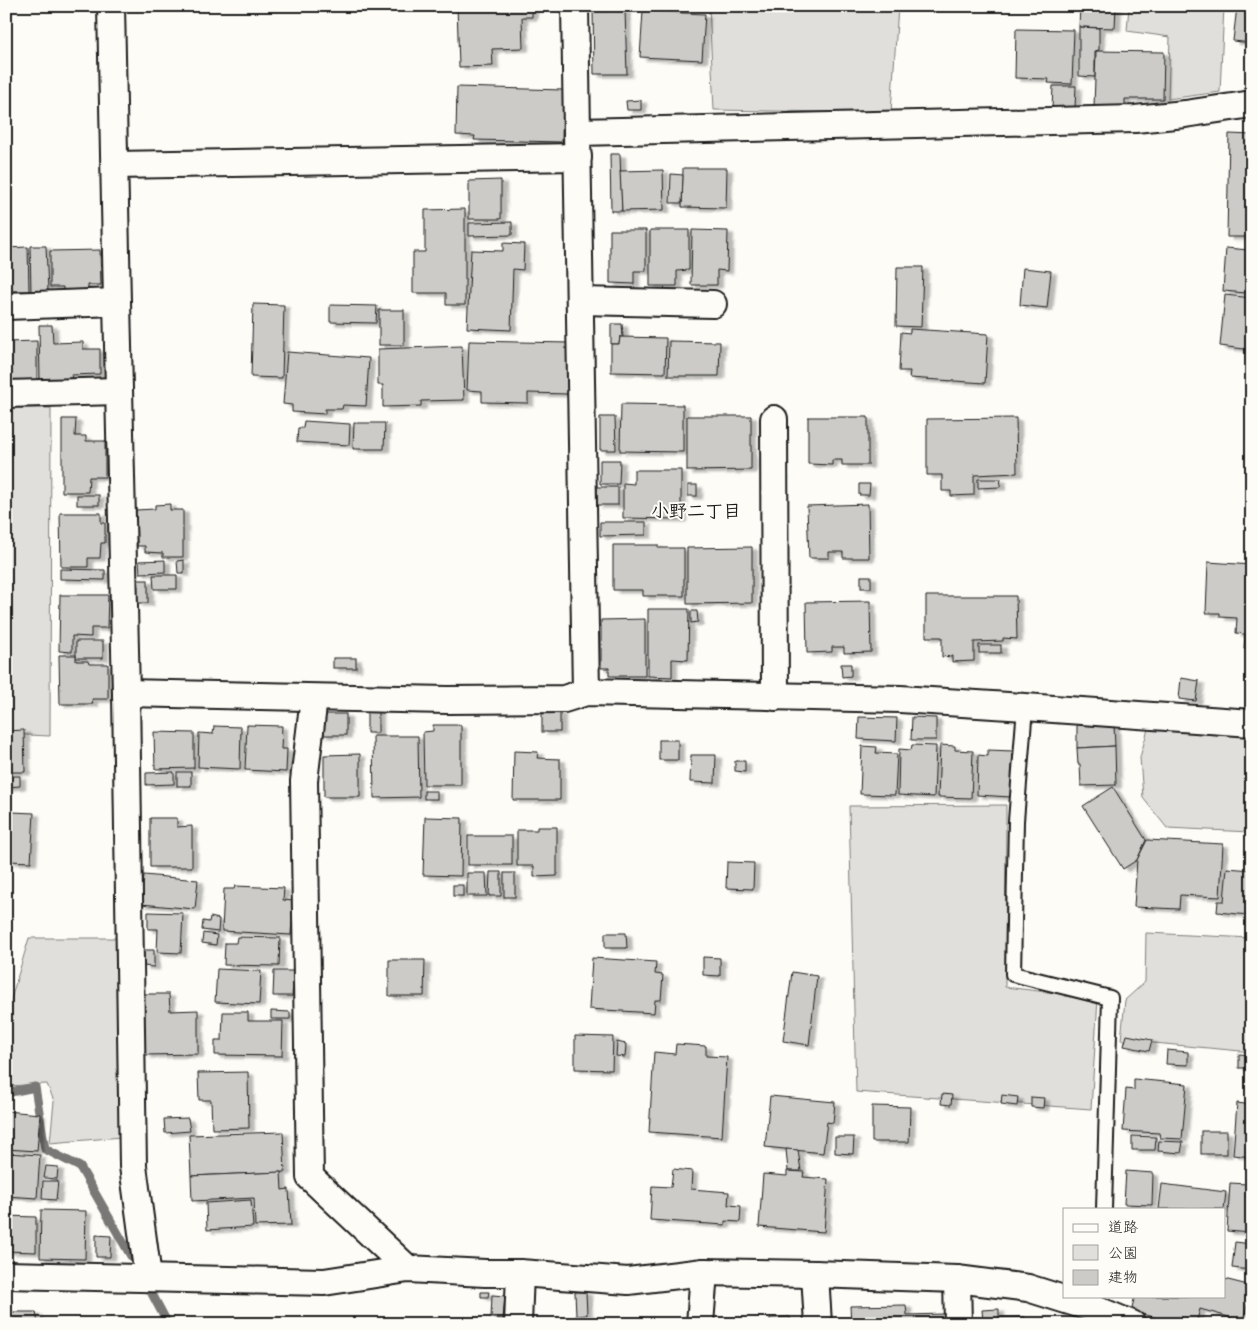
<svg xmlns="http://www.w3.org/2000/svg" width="1258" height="1330" font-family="'Patrick Hand','Klee One',sans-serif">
<defs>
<filter id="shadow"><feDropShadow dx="5.5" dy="3" stdDeviation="1" flood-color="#0004"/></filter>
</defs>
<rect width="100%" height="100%" fill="#fdfcf7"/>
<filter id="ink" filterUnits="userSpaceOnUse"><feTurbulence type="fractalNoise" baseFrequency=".02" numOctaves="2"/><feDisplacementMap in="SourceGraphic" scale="10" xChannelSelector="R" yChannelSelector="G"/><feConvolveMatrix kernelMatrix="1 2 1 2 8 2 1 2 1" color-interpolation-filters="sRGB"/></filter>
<g filter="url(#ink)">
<g fill="#e0dfdb" stroke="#7e7e7c">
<polygon points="709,6 898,6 891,113 714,110"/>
<polygon points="1129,6 1224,6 1220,92 1168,99 1170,37 1127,31"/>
<polygon points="6,408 51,408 50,736 6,734"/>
<polygon points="1148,729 1252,732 1252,904 1250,832 1167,828 1143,798 1140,757"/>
<polygon points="1006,805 1005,987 1098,998 1091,1109 856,1092 849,806"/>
<polygon points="1146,933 1252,938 1252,1052 1121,1040 1125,1000 1145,982"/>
<polygon points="29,938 116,938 122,1137 50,1143 54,1101 47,1084 6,1086 6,1016"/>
</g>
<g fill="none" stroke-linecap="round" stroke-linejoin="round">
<g stroke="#797876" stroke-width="9">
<polyline points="6,1093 35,1087 45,1149 80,1167 131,1256"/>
<polyline points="150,1290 168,1324"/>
</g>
</g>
<g fill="#cccbc8" stroke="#1c1c1c" filter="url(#shadow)">
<polygon points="457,6 532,6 532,17 522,17 523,48 492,49 493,66 459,67"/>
<polygon points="1080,6 1116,6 1115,28 1079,27"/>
<polygon points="1237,6 1252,6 1252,43 1233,41"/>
<polygon points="625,10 627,74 594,74 593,11"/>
<polygon points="643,11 705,14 702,60 640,57"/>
<polygon points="1079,27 1099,28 1099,50 1095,51 1095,77 1079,76"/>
<polygon points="1016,29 1074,30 1072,84 1048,83 1049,79 1015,78"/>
<polygon points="1096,51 1164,52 1163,99 1125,99 1125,106 1094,106"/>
<polygon points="1053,86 1076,86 1075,108 1052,108"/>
<polygon points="457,87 563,90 562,142 474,140 475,136 456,135"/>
<polygon points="641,100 641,110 627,110 626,101"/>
<polygon points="1229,134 1252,135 1252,196 1250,196 1249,237 1227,237"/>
<polygon points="610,154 620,154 622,211 611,211"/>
<polygon points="683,168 727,168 726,208 682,207"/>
<polygon points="663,170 664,210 622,211 620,171"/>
<polygon points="671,174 683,175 682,203 670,203"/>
<polygon points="501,180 501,219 469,219 469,181"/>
<polygon points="465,209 465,305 446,305 446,293 413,293 413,252 425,252 425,210"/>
<polygon points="1252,220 1252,246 1250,246"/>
<polygon points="512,222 512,235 469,236 469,223"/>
<polygon points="610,230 646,230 646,271 634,271 634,284 610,283"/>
<polygon points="650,230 689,230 689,270 677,271 677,286 650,286"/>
<polygon points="692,230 728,231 727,271 717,270 717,285 691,285"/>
<polygon points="503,243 524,244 523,270 513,269 511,330 467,328 471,250 503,251"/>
<polygon points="30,246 46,246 48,291 31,292"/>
<polygon points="28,247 29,291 6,291 6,248"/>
<polygon points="1226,248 1249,250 1246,293 1223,291"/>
<polygon points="100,250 101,285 88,285 88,291 63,290 63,287 50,287 50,251"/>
<polygon points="897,267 923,267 921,327 896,326"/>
<polygon points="1023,268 1051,271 1047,308 1020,305"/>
<polygon points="1225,295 1252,298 1252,350 1220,346"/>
<polygon points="253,304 284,305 282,378 251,377"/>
<polygon points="330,305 377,306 376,323 330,322"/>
<rect x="379" y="310" width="25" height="35"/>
<polygon points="611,324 622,324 623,337 620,337 619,344 611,344"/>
<polygon points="39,325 52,325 53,343 83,342 83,349 100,349 100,374 71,375 72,378 40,380"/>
<polygon points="910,329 988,334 985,383 909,378 910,371 899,371 901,332 910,333"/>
<polygon points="620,337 666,338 665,373 611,372 611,344 619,344"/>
<polygon points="37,341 37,381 6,381 6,342"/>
<polygon points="469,341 569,343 568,394 528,393 528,403 482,402 482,391 467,390"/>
<polygon points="669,341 720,342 719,376 668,376"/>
<polygon points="462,346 464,400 421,401 421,406 383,407 383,385 378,385 378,349"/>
<polygon points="287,352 369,358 366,406 343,405 342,409 325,409 325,414 292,412 292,405 283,404"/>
<polygon points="621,404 683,405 683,452 620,451"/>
<polygon points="687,416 751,416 751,470 687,471"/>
<polygon points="600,417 615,417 616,450 600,450"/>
<polygon points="808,417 868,417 868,465 842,465 842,460 832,460 832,465 808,464"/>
<polygon points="1016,418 1017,473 974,475 974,495 951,496 951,491 942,491 942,475 927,475 927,419"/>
<polygon points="62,419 76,419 75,436 86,436 86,441 105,441 105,477 89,477 88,492 62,492"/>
<polygon points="304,421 350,424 349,445 297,442 298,428 303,428"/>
<polygon points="354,423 385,423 384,449 353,449"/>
<polygon points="600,460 620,460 619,484 600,484"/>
<polygon points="634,470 681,470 681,519 623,518 623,483 634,484"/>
<polygon points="978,479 1001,479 1000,487 978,488"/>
<polygon points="859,484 870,484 869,495 859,495"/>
<rect x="688" y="485" width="9" height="11"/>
<rect x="597" y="487" width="21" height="18"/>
<rect x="77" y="495" width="22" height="10"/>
<polygon points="170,504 170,510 183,510 183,557 163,557 163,553 145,552 145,546 137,546 136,510 155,509 155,505"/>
<polygon points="868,504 869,558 843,558 843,552 829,552 829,558 809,558 807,506"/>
<polygon points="60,513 101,513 101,523 105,523 105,543 101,543 100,558 88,558 88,567 61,567"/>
<polygon points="600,522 646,522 646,535 600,536"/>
<polygon points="613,545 658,545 658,548 684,548 684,596 643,596 643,590 613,590"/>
<polygon points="752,547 752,603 687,604 687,548"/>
<polygon points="165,560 165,572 140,573 139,561"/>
<polygon points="184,560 184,573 178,573 177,561"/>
<polygon points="1208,562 1252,565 1252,649 1244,649 1245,634 1236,633 1237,618 1220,617 1220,613 1206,613"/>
<polygon points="60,569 105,570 105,580 60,579"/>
<polygon points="153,575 177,575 177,589 154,589"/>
<rect x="861" y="576" width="10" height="12"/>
<rect x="137" y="580" width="11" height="23"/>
<polygon points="60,595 108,595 107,628 91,628 91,637 72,636 72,652 59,651"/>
<polygon points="926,596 1016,596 1017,639 1003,638 1003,641 974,642 974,661 952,662 952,656 942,657 942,637 926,637"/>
<polygon points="870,601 871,652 844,653 844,647 832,647 832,652 807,653 806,602"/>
<polygon points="648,609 689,609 688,660 672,659 672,677 648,676"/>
<polygon points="691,611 697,611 698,622 691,623"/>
<polygon points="645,619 645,676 609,676 609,668 601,668 601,620"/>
<rect x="76" y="641" width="27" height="17"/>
<rect x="979" y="645" width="22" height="8"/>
<polygon points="59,655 76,655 76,661 88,661 89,664 108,664 108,699 92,699 93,704 60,704"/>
<rect x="333" y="658" width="23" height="10"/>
<polygon points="841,664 851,664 851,676 842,677"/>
<polygon points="1181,678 1199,681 1196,701 1179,699"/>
<polygon points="367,708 378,709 378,733 367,733"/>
<rect x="542" y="712" width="18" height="20"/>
<rect x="322" y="714" width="24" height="21"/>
<polygon points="859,717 897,718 896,741 858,739"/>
<polygon points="912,717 936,718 936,740 911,740"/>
<polygon points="1077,723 1114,725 1115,746 1077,748"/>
<polygon points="247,725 282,726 281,749 287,749 286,772 245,770"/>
<polygon points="433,725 461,725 461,785 424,785 423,732 433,731"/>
<polygon points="214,726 241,727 240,769 198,767 199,733 213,734"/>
<polygon points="24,730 25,772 6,772 6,731"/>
<polygon points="154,732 194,733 194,768 155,769"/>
<polygon points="373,736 418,736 419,797 374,798"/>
<rect x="659" y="740" width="19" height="20"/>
<polygon points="912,745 936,746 934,797 898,795 899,749 911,750"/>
<polygon points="940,745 955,746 955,750 973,751 971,798 938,797"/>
<polygon points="862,746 877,747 876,753 897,754 895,795 860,794"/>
<polygon points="1115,746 1116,785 1081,786 1080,764 1078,764 1077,748"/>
<polygon points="988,750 1013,751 1011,797 977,795 978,755 988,756"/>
<polygon points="514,751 538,752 537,758 560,759 560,800 513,800"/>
<polygon points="360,754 360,797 324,797 324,755"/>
<polygon points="691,755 716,755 715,783 690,782"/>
<polygon points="735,761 745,761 745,772 735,771"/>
<polygon points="174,772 174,784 146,785 146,773"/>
<rect x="177" y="772" width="14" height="14"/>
<polygon points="6,776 20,776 20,786 6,787"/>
<polygon points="1113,787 1146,840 1137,860 1123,869 1083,806"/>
<rect x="424" y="791" width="13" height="8"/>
<polygon points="12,812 34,813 31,862 9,861"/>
<polygon points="425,817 462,818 461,876 423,875"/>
<polygon points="150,818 177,818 177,827 192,826 192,867 150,867"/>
<polygon points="537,827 557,827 557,876 534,877 534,866 517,866 517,830 537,830"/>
<rect x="468" y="836" width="44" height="29"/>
<polygon points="1147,840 1223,844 1220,897 1180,895 1179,909 1134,907 1137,860"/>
<polygon points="727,862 754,863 753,889 726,888"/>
<polygon points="1227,868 1252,870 1252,893 1249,915 1217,912 1218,901 1224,901"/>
<polygon points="490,872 501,872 501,896 489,896"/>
<polygon points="467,873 486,873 487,896 467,896"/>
<rect x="504" y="873" width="11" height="24"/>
<polygon points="144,875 198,880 195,909 141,904"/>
<rect x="453" y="885" width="10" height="11"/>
<polygon points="235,886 284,888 283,900 293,901 291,935 222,931 224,889 234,889"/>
<polygon points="148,912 183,913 181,953 157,952 158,929 148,929"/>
<polygon points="210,917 219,919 218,932 202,930 203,921 209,922"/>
<polygon points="203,933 217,935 216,945 202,943"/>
<polygon points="605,933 626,933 627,948 605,948"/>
<polygon points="237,937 280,938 279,966 224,965 225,943 236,943"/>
<polygon points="144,950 154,950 154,967 143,966"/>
<polygon points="703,957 720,958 720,976 703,975"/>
<polygon points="592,958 656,962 655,974 663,975 661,1000 655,1000 654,1013 589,1009"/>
<polygon points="389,960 425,960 424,996 389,996"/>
<polygon points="217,969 261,971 259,1004 215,1002"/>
<polygon points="274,971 294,971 292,996 273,996"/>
<polygon points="792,972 817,976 809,1045 783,1041"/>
<polygon points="144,994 169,994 170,1011 198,1010 198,1054 145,1055"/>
<polygon points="271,1011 290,1012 290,1019 271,1019"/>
<polygon points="223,1012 248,1012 248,1021 283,1021 282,1056 215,1055 215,1040 222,1040"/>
<polygon points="1127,1035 1152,1040 1149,1051 1124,1046"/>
<polygon points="575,1036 613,1037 612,1070 575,1069"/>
<polygon points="617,1042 626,1044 625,1057 616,1056"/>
<polygon points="676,1044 706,1046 706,1056 727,1057 722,1137 649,1132 654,1052 675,1054"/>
<polygon points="1167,1050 1188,1052 1188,1065 1166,1064"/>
<polygon points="1239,1054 1252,1055 1252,1068 1239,1068"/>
<polygon points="248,1072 249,1128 212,1129 211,1100 199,1100 198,1073"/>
<polygon points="1134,1079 1187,1084 1182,1139 1160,1138 1159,1133 1123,1131 1126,1089 1134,1090"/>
<polygon points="942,1094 952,1095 951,1105 941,1104"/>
<polygon points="1002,1095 1018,1097 1017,1106 1001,1104"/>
<polygon points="770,1096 835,1102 833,1123 827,1122 823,1153 765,1147"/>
<polygon points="1031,1097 1044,1098 1043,1108 1031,1107"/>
<polygon points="1237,1103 1252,1105 1252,1157 1233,1155"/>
<polygon points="872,1106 910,1107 909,1142 872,1142"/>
<polygon points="6,1111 40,1114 37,1151 6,1149"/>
<polygon points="188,1118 190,1131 165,1133 164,1119"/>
<rect x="1201" y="1131" width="26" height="23"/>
<polygon points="283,1132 285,1172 191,1176 189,1135"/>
<polygon points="1132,1136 1156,1137 1155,1150 1132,1150"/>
<polygon points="835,1137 854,1137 853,1154 835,1153"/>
<polygon points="1159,1141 1183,1142 1181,1153 1158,1151"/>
<polygon points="786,1149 798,1150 801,1171 788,1171"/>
<polygon points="6,1153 40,1155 37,1198 6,1196"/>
<polygon points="46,1166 58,1167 57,1179 44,1178"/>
<polygon points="673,1169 692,1171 691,1189 729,1192 728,1205 741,1206 740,1222 725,1221 725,1225 650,1220 652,1186 671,1187"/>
<polygon points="787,1171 804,1172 803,1177 828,1179 824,1232 759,1227 763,1174 787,1176"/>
<polygon points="1126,1171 1153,1173 1152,1205 1124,1204"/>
<polygon points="281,1172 282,1190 289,1189 291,1225 255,1226 254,1198 192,1201 191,1176"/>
<polygon points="43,1181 58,1181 56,1200 42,1199"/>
<polygon points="1230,1183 1247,1184 1246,1197 1252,1197 1252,1233 1227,1231"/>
<polygon points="1162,1184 1226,1192 1224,1209 1159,1209"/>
<polygon points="251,1200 253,1227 207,1230 206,1203"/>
<polygon points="41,1210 86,1211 85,1259 40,1258"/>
<polygon points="6,1216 36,1217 36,1252 6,1251"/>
<polygon points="96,1235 111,1236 110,1257 96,1257"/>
<polygon points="1235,1242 1252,1244 1252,1270 1232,1268"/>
<polygon points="1224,1279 1252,1286 1243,1321 1200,1309 1196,1324 1180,1324 1131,1311 1135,1296 1224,1296"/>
<polygon points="481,1292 489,1292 488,1297 481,1297"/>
<polygon points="575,1292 586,1292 587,1315 576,1316"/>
<polygon points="492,1295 505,1296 503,1319 491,1318"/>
<polygon points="906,1305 907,1315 944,1314 944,1324 851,1324 850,1306"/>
<polygon points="999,1309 999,1318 1025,1317 1025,1322 1030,1321 1030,1324 980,1324 980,1321 983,1321 982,1310"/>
<polygon points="6,1312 36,1312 38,1324 6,1324"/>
<polygon points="790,1317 791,1324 770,1324 770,1318"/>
</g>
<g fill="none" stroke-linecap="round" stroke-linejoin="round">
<defs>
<polyline id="lane" points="1025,707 1016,821 1013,974 1110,998 1104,1209"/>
<g id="street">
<polyline points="111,6 117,302 126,693 133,1166 148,1277"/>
<polyline points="575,6 586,692"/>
<polyline points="578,132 1135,119 1185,114 1252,104"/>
<polyline points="115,165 578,157"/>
<polyline points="580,301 713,304"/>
<polyline points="6,306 117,302"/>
<polyline points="6,394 119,391"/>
<polyline points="774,419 775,697"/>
<polyline points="126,693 447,700 564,699 586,692 900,699 1025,707 1252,723"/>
<polyline points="314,698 304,781 310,1177 408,1269"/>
<polyline points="815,1274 818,1324"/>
<polyline points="6,1275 324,1282 408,1269 485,1273 520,1273 628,1281 704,1272 815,1274 957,1279 1028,1288 1098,1310 1132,1324"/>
<polyline points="957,1279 958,1324"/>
<polyline points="518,1324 520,1273"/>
<polyline points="700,1324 704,1272"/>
</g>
</defs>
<use href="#lane" stroke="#1c1c1c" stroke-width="18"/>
<use href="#street" stroke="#1c1c1c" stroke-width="30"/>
<use href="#lane" stroke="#fdfcf7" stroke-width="14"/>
<use href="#street" stroke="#fdfcf7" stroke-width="26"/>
</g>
</g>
<g text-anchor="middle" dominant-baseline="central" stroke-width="4" stroke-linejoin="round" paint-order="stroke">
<g font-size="18" font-weight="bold" fill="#1c1c1c" stroke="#fdfcf7">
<text x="696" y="510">小野二丁目</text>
</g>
</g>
<rect width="1258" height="1330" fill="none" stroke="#fdfcf7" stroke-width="25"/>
<rect x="12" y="12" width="1233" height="1305" fill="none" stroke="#1c1c1c" stroke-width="2" filter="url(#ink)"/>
<rect x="1063" y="1208" width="162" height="90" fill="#fdfcf7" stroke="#a3a29f"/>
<rect x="1073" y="1224" width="25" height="8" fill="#fdfcf7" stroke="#a3a29f"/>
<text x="1108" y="1232" font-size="15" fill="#1c1c1c">道路</text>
<rect x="1073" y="1245" width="25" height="15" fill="#e0dfdb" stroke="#a3a29f"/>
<text x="1108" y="1258" font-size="15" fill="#1c1c1c">公園</text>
<rect x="1073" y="1270" width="25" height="15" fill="#cccbc8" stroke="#a3a29f"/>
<text x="1108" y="1282" font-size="15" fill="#1c1c1c">建物</text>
</svg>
